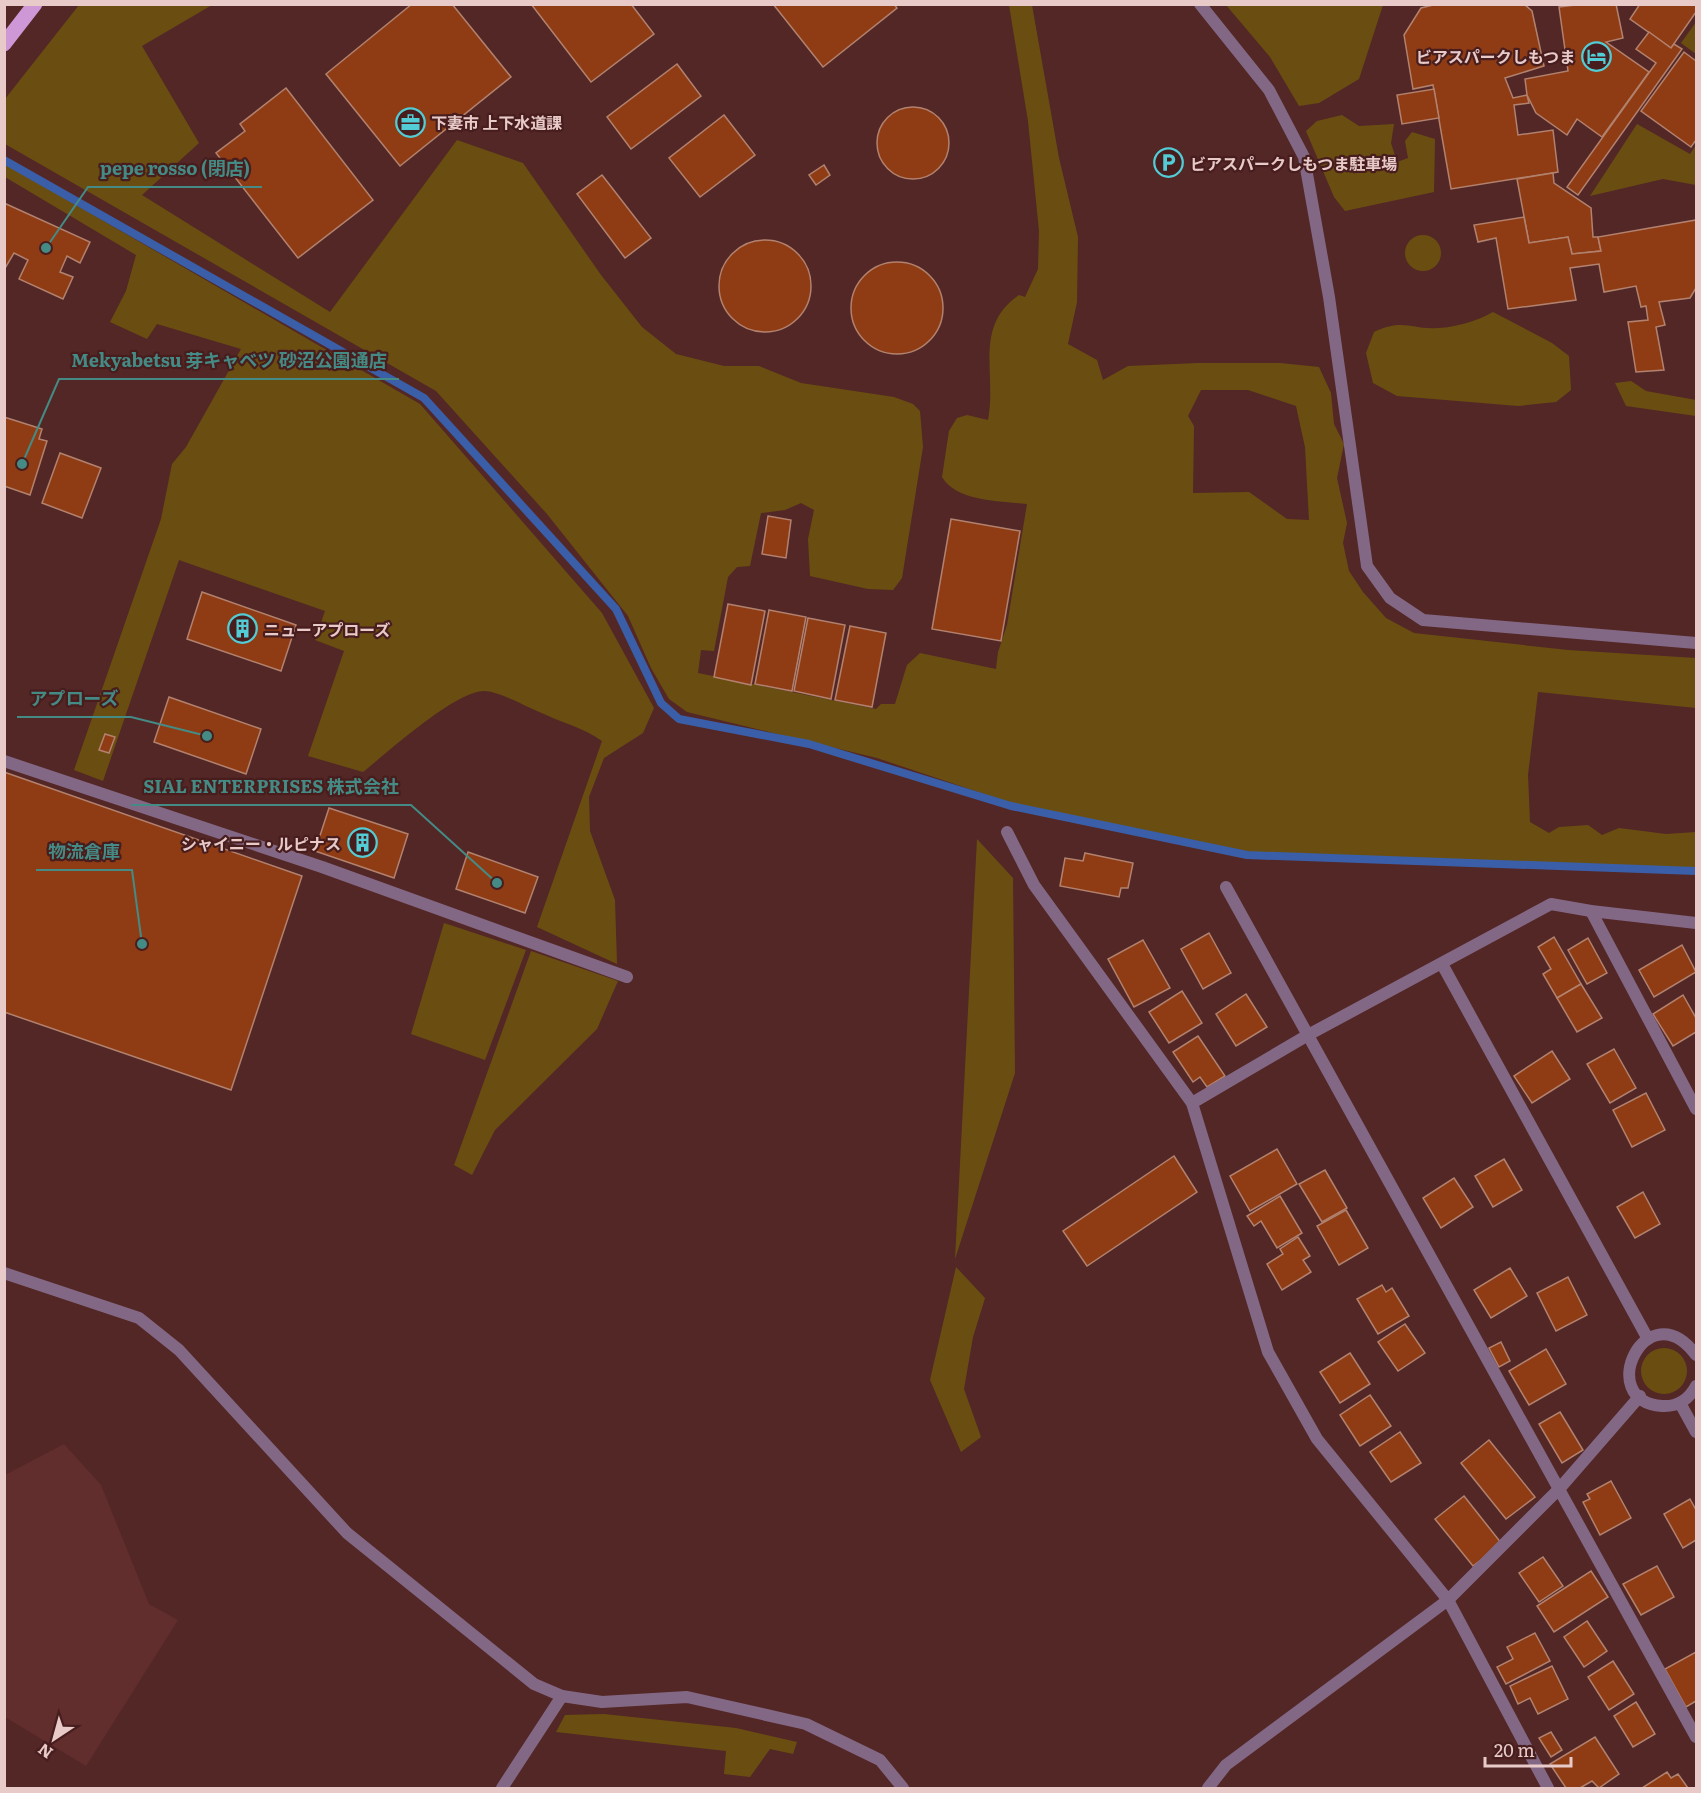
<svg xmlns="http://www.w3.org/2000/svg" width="1701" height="1793" font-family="Literata,'Noto Sans JP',serif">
<rect width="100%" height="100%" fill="#532726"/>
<polygon fill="#612d2d" points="64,1444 101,1485 149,1604 178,1620 86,1766 5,1717 5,1475"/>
<g fill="#6a4e11" fill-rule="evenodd">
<path d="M79,5h133l-70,41 57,97 -57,52 188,117 127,-172 66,23 78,112 41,52 34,27 48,12h35l42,17 93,14 19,7 7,7 3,36 -21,131 -9,12 -25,-1 -58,-13 -2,-37 6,-29 -13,-7 -16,7 -24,3 -11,53 -13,1 -9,10 -14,74 -13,-1 -3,23 178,36 5,-5h14l12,-39 13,-12 76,16 2,-17 9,-27 20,-121c-26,-3 -70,-2 -85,-27l7,-46 8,-13 10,-3 21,5c9,-46 -15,-94 31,-125l6,2 13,-28 1,-38 -11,-110 -19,-116h23l27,153 19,79 -1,65 -9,42 29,16 6,20 25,-14 70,-3h82l39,4 12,26 3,31 10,20 -7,34 10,45 -4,20 6,28 14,21 23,26 28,15 154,17 128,8v50l-158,-16 -10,83 2,47 19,11 10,-6 29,-2 14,10 17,-7 47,6 30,-2v37l-449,-17 -236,-49 -134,-45 -190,-46 -18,-13 -18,-31 -23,-52 -81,-102 -111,-123 -431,-247v-45zM1201,390h47l48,16 9,41 4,73 -22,-1 -38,-27 -56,1 1,-67 -6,-10z"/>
<polygon points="1226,5 1383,5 1359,79 1319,103 1299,106 1270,57"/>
<polygon points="1696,22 1696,54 1681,43"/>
<polygon points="1342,115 1359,126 1394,124 1391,143 1397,162 1408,158 1405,141 1412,132 1435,139 1434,192 1345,211 1334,197 1306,131 1317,121"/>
<polygon points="1637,124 1690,154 1696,145 1696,185 1663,179 1590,196"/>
<path d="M5,164l415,240 182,209 52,95 -11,25 -39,25 -15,39 1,34 25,69 2,64 -80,-37 65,-186c-20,-14 -37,-17 -58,-27 -15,-6 -45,-23 -60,-23 -29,0 -97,62 -121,81l-55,-16 36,-105 -29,-11 10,-29 -146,-51 -76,221 -29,-11 87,-251 11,-55 14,-17 55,-98 -84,-25 -10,15 -37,-17 16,-31 10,-36 -131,-78z"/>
<circle cx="1423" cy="253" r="18"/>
<path d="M1493,312l59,31 17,13 2,34 -15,12 -38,4 -121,-10 -24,-13 -7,-30 8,-21c31,-14 36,-2 65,-4 18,-1 38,-7 54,-16z"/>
<polygon points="1631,381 1646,391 1696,400 1696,416 1626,406 1615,383"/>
<polygon points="977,839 1013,878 1015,1073 955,1259"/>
<polygon points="444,923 526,950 485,1060 411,1034"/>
<polygon points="531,951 618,981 597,1029 495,1130 472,1175 454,1165"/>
<polygon points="956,1267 985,1298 973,1337 964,1389 981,1437 961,1452 930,1380"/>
<circle cx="1664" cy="1371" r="23"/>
<polygon points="604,1714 736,1728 797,1742 793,1754 770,1749 750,1777 724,1774 726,1751 556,1732 565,1715"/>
</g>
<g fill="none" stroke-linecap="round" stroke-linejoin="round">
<polyline stroke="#3a5fa8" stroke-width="8" points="4,160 424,398 616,609 661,703 679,719 809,744 1011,806 1247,855 1696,871"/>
</g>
<g fill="#8f3c15" stroke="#b2826f" stroke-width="1.5">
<polygon points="412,4 452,4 511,77 400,166 326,74"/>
<polygon points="531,4 631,4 654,34 591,82"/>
<polygon points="773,4 894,4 897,8 823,67"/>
<polygon points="1437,4 1524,4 1532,11 1544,66 1505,78 1513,98 1527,95 1529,103 1514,105 1518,135 1553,130 1558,172 1451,189 1433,85 1413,89 1404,35 1421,8"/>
<polygon points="1583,4 1616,4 1623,38 1606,42 1649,72 1602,137 1577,119 1567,135 1536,113 1527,95 1525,79 1568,71 1559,7"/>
<polygon points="1640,4 1696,4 1696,12 1671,48 1630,19"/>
<polygon points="1649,32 1671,48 1674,44 1682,49 1578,195 1567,187 1656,63 1636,49"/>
<polygon points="1684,52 1696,61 1696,140 1691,147 1641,111"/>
<polygon points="677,64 701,96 631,149 607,117"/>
<polygon points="286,88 373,200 298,258 216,153 245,131 240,124"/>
<polygon points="1434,89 1439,118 1402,124 1397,95"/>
<circle cx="913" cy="143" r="36"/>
<polygon points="724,115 755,155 700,197 669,158"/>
<polygon points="824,165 830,175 816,185 809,175"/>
<polygon points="1553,173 1554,183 1591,208 1593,237 1598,237 1601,251 1572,254 1568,237 1529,243 1517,179"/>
<polygon points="602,175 651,238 625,258 577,194"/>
<polygon points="4,203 90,242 80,263 67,256 60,272 73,277 63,299 19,279 28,260 14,253 4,270"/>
<polygon points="1524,217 1529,243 1568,237 1572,254 1601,251 1598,237 1696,220 1696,288 1690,298 1659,302 1665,325 1656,327 1664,370 1636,372 1628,322 1648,320 1646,306 1641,307 1636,286 1604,292 1599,264 1570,268 1576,300 1508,309 1496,238 1478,242 1474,225"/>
<circle cx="765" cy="286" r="46"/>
<circle cx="897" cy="308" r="46"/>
<polygon points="4,417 42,429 39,439 47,441 30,495 4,486"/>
<polygon points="60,453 101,468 82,518 42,503"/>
<polygon points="768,516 791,520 786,558 762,554"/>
<polygon points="951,519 1020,531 1001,641 932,629"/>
<polygon points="202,592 296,625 281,671 187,639"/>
<polygon points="728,604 765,611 751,685 714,677"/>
<polygon points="769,610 806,617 792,691 755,684"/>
<polygon points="808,618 845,625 831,699 794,691"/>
<polygon points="850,626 886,633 872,707 835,700"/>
<polygon points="169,697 261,729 246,774 154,742"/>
<polygon points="105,734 115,737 109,753 99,750"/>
<polygon points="4,772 302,876 231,1090 4,1012"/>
<polygon points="329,808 408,834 394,878 315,851"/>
<polygon points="468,852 538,877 525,913 456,889"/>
<polygon points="1085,853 1133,863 1128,888 1121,888 1119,897 1060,886 1065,858 1083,861"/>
<polygon points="1209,933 1231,973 1203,989 1181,949"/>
<polygon points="1554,937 1581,984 1557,998 1543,974 1551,969 1538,947"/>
<polygon points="1588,938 1607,973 1587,984 1568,950"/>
<polygon points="1143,940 1170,988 1134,1007 1108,959"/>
<polygon points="1682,945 1696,972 1654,997 1639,970"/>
<polygon points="1581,984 1602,1018 1577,1032 1557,998"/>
<polygon points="1182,991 1202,1023 1169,1043 1149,1012"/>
<polygon points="1246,994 1267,1027 1236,1046 1216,1014"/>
<polygon points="1683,995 1696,1018 1696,1032 1673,1046 1653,1014"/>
<polygon points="1198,1036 1225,1076 1207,1087 1200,1077 1193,1082 1173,1052"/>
<polygon points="1614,1049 1636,1088 1610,1103 1587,1064"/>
<polygon points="1552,1051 1570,1079 1532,1103 1514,1076"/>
<polygon points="1646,1093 1665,1130 1632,1147 1613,1110"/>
<polygon points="1277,1149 1297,1184 1250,1211 1230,1176"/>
<polygon points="1174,1156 1197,1192 1087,1266 1063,1231"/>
<polygon points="1504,1159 1522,1190 1493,1207 1475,1176"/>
<polygon points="1325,1170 1347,1208 1322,1222 1299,1184"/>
<polygon points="1454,1178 1473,1207 1441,1228 1423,1198"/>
<polygon points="1643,1192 1660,1224 1635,1238 1617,1207"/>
<polygon points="1280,1196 1302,1233 1277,1248 1261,1221 1254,1226 1247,1216"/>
<polygon points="1346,1210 1368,1248 1339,1265 1317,1226"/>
<polygon points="1298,1237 1310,1256 1303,1260 1311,1272 1282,1290 1267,1264 1283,1254 1280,1249"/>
<polygon points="1510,1268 1527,1296 1491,1318 1474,1290"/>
<polygon points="1568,1277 1587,1315 1556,1331 1537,1293"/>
<polygon points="1382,1285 1386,1292 1392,1288 1409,1316 1378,1334 1357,1299"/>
<polygon points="1405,1324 1425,1353 1398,1371 1378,1342"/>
<polygon points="1501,1342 1510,1361 1499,1367 1489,1348"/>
<polygon points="1546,1349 1566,1384 1529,1405 1509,1371"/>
<polygon points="1350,1353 1370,1384 1340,1403 1320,1372"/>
<polygon points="1370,1395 1391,1426 1360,1446 1340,1415"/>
<polygon points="1560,1412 1583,1450 1562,1463 1539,1424"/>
<polygon points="1400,1432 1421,1463 1391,1482 1370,1452"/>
<polygon points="1489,1440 1535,1497 1506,1519 1461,1463"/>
<polygon points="1611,1481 1631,1518 1600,1535 1583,1502 1590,1499 1587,1494"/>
<polygon points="1464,1496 1502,1544 1473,1566 1435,1519"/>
<polygon points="1690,1499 1696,1510 1696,1540 1683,1548 1664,1514"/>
<polygon points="1543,1557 1563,1586 1539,1602 1519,1573"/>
<polygon points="1657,1566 1674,1597 1641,1615 1623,1584"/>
<polygon points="1591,1571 1608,1597 1554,1632 1537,1606"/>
<polygon points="1587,1621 1607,1651 1584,1667 1564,1637"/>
<polygon points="1535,1633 1550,1661 1506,1684 1497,1667 1513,1659 1507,1647"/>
<polygon points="1696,1652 1696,1701 1686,1707 1665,1669"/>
<polygon points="1613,1661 1634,1694 1609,1710 1588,1677"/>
<polygon points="1552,1666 1568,1699 1538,1714 1530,1698 1518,1704 1510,1686"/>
<polygon points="1636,1702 1655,1734 1633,1747 1614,1716"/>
<polygon points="1551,1732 1562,1750 1551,1757 1539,1738"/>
<polygon points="1595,1737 1619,1774 1599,1788 1592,1781 1580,1788 1566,1788 1550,1764"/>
<polygon points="1667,1772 1671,1778 1678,1774 1688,1788 1642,1788"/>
</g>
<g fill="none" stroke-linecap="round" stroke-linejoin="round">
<g stroke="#836886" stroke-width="12">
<polyline points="4,761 322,867 627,977"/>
<polyline points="1007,832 1034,885 1192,1103 1268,1352 1317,1439 1448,1600 1548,1788"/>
<polyline points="1226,887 1696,1737"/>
<polyline points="1591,911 1696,1109"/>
<polyline points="1442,964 1648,1339"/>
<polyline points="1192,1103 1308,1035 1551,904 1591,911 1696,923"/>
<polyline points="4,1273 139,1318 179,1350 347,1533 534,1684 562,1696 602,1702 687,1697 806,1724 880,1760 903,1788"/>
<path d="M1696,1355c-49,-66 -103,46 -34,51 16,1 27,-7 34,-20"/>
<polyline points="1680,1403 1696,1432"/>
<polyline points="502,1788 562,1696"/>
<polyline points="1208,1788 1226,1765 1448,1600 1560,1488 1640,1396"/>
</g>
<polyline stroke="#836886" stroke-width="12" points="1200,4 1269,90 1304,157 1329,297 1367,566 1390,598 1423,620 1696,643"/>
<polyline stroke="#ce97d5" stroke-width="15" points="4,44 35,4"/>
</g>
<defs>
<symbol id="hotel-ring" viewBox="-11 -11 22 22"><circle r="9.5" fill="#481d1d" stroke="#52ccd5" stroke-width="1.5"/><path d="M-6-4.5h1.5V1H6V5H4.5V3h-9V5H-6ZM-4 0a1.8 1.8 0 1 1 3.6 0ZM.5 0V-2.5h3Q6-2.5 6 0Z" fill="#52ccd5"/></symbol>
<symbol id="office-ring" viewBox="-11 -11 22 22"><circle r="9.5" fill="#481d1d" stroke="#52ccd5" stroke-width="1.5"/><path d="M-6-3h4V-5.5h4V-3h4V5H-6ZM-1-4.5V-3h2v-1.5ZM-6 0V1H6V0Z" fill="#52ccd5"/></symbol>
<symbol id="parking-ring" viewBox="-11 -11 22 22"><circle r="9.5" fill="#481d1d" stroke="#52ccd5" stroke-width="1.5"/><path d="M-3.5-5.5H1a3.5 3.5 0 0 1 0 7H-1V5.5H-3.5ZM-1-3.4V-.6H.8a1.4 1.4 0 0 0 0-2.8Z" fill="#52ccd5"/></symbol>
<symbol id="building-ring" viewBox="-11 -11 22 22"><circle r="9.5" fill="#481d1d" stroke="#52ccd5" stroke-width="1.5"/><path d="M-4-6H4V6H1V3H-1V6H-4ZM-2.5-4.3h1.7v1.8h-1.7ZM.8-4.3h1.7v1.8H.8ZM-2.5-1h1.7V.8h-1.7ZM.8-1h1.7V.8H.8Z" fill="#52ccd5"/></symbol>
</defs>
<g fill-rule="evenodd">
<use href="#hotel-ring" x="1580" y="40" width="33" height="33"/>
<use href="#office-ring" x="394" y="106" width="33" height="33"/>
<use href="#parking-ring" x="1152" y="146" width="33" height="33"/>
<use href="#building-ring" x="226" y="612" width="33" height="33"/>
<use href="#building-ring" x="346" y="826" width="33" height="33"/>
</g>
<g text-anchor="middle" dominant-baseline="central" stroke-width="4.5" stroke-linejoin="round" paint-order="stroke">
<g font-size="16" font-weight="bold" fill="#e8cbc9" stroke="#481d1d" text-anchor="start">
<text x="1575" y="56" text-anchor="end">ビアスパークしもつま</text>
<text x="431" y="122">下妻市 上下水道課</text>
<text x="1190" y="163">ビアスパークしもつま駐車場</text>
<text x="264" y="629">ニューアプローズ</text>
<text x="341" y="843" text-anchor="end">シャイニー・ルピナス</text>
</g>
</g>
<path fill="none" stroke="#458b85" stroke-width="2" d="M46 248L88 187H262M22 464L59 379H399M207 736L131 717H17M497 883L411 805H131M142 944L132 870H36"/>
<g fill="#458b85" stroke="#481d1d" stroke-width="2">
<circle cx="46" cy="248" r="6"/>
<circle cx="22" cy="464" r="6"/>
<circle cx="207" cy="736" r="6"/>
<circle cx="497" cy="883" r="6"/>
<circle cx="142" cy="944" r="6"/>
</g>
<g font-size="18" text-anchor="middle" font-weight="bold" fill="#458b85" stroke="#481d1d" stroke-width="4.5" stroke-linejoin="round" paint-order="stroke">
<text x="175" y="175">pepe rosso (閉店)</text>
<text x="229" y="367">Mekyabetsu 芽キャベツ 砂沼公園通店</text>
<text x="74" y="705">アプローズ</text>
<text x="271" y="793">SIAL ENTERPRISES 株式会社</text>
<text x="84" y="858">物流倉庫</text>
</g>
<rect width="1701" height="1793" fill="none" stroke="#e8cbc9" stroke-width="12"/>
<g transform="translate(54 1739) rotate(216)" stroke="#481d1d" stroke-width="4.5" paint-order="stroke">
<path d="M0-4.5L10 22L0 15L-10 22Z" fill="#e8cbc9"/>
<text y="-9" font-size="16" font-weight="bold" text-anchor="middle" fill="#e8cbc9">N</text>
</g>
<path d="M1485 1757v9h86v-9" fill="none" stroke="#e8cbc9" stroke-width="3"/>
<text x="1494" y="1757" font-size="18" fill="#e8cbc9" stroke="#481d1d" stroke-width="4.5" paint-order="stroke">20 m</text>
</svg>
